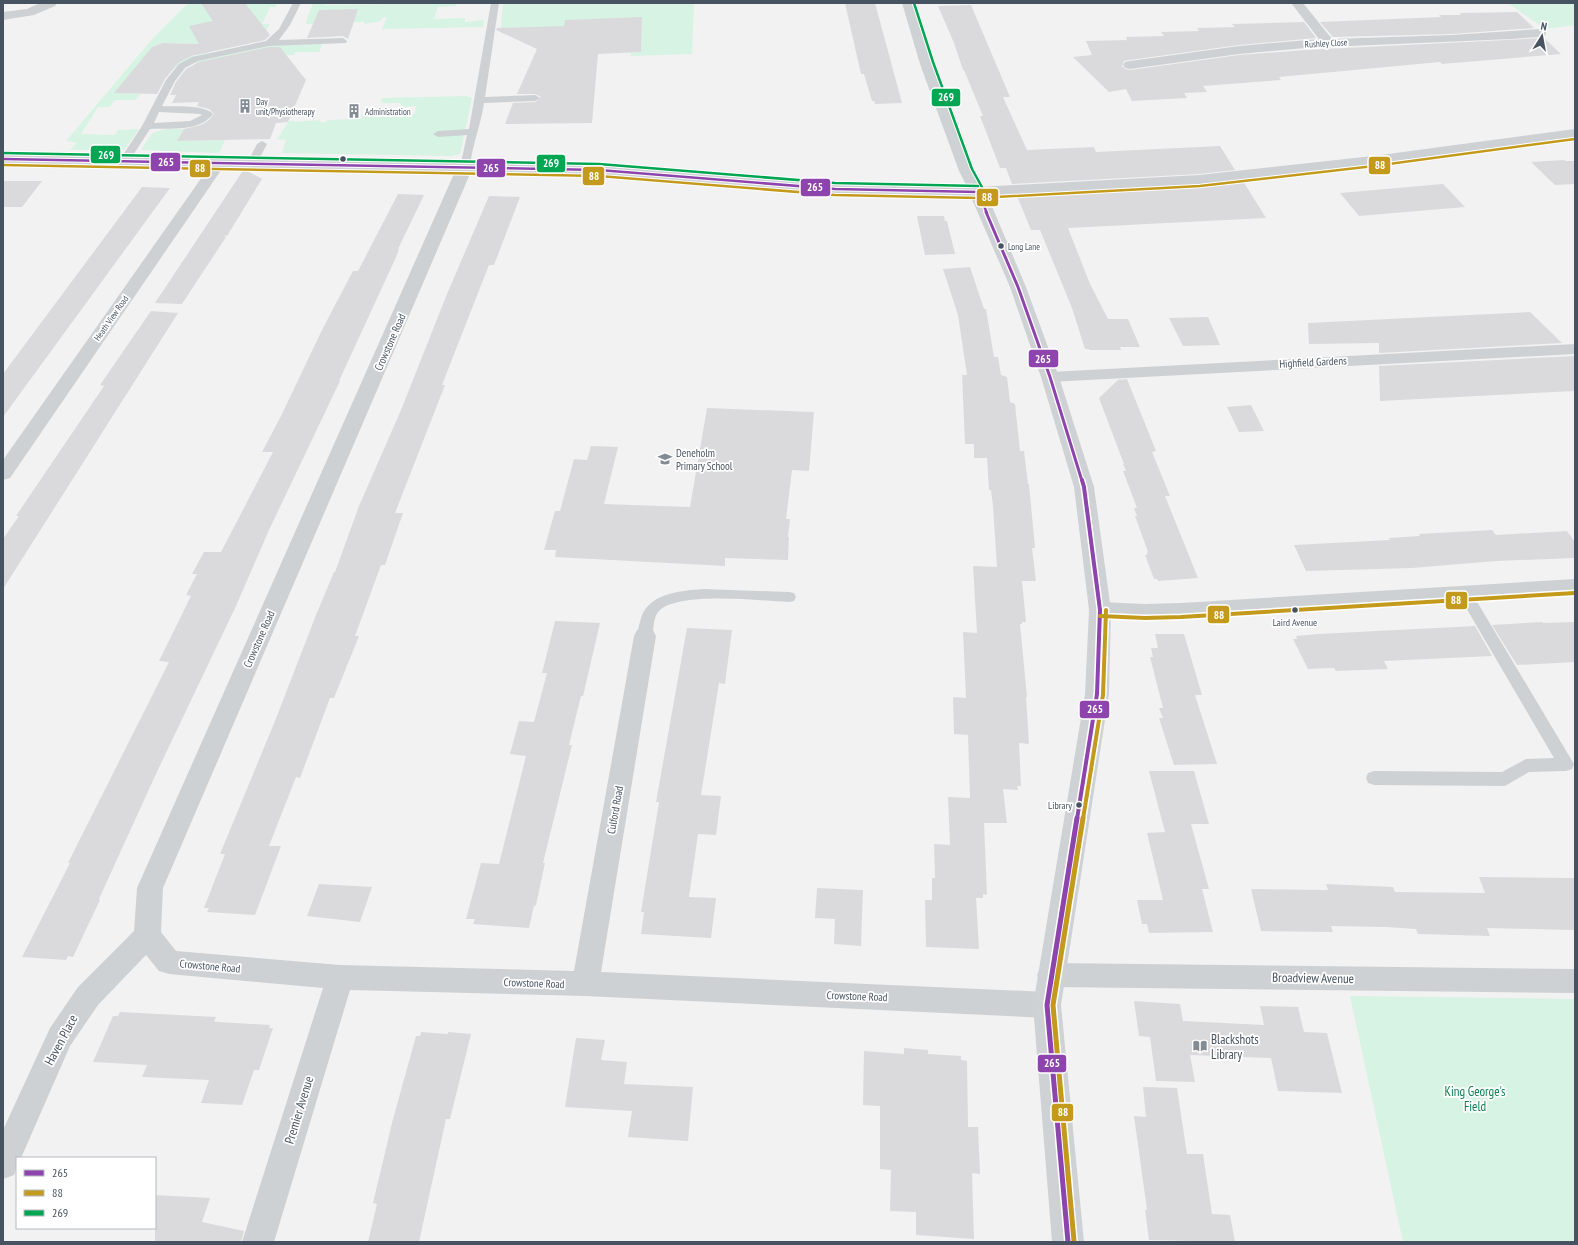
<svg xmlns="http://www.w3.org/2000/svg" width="1578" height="1245" font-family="'PT Sans Narrow',sans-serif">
<rect width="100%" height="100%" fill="#f3f2f2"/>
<g fill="#d6f3e3">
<polygon points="188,3 277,3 276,7 270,7 262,24 270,24 265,33 241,43 188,59 170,71 172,55 196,56 206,44 163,43 152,47 115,93 141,94 135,100 115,100 110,107 98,107 81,134 115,135 118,130 139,129 124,150 70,150 77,143 66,141 153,38"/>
<polygon points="301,3 323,3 323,5 463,3 457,3 456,6 438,7 434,19 465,18 465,22 484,20 483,27 382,29 387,17 382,18 381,21 364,24 364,22 306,24 307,18 313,4 299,4"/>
<polygon points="503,3 694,3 692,54 630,56 631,53 641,52 642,18 564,27 501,28"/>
<polygon points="1508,3 1575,3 1575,25 1545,29"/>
<polygon points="322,44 319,52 295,52 294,55 266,55 190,70 197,61 275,45"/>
<polygon points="466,96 472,98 460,154 452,156 282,153 286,140 277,139 289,121 295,121 294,122 320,120 320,122 326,122 327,120 361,119 362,116 399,117 400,114 415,114 416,106 401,107 401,103 381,103 382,98"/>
<polygon points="166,129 199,129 182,133 177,141 225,140 219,153 141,150 152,133"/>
<polygon points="1350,996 1575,999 1575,1242 1403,1242"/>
</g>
<g fill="#dadadd">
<polygon points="201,3 245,3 270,35 265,40 191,56 178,63 165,79 157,94 114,93 152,47 163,43 199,44 189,26 213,21"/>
<polygon points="845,3 875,3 902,103 875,104 874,101 872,101 864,74 861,74"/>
<polygon points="971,5 1010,97 1003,97 1027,150 1094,147 1096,152 1220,146 1235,170 1199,174 1012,184 1006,168 1000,168 980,116 983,116 964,70 963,70 954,43 938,6"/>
<polygon points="358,9 348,39 343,36 307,38 319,10"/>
<polygon points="1517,12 1534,28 1452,34 1333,37 1320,22 1441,17 1439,15 1461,15 1460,13"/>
<polygon points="642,17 641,52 598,54 592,123 505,124 513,103 535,102 541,97 535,94 517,94 537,49 496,30 497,28 564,26 565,20"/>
<polygon points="1304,22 1316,38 1239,45 1130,60 1124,61 1122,66 1125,69 1130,70 1239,55 1305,50 1544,38 1561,54 1442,64 1440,62 1279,77 1281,80 1203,86 1207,92 1184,93 1187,98 1132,101 1126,89 1109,92 1073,57 1092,55 1086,41 1127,40 1126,37 1164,36 1161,32 1199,31 1197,28 1235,27 1232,24"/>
<polygon points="269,47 280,47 306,80 288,122 276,123 270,139 177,141 184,129 201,125 208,121 214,114 209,109 197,106 199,102 172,103 176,95 170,95 176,82 186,69 199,62"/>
<polygon points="1564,160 1566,161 1575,161 1575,184 1555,185 1531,162"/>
<polygon points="244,169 262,179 227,236 223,235 226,237 182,304 155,303"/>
<polygon points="3,181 42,181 22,207 3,207"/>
<polygon points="1243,181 1266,218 1068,228 1090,284 1108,319 1128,319 1140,347 1120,347 1121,350 1089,350 1089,349 1085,349 1072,308 1040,230 1031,230 1017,196 1199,186"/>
<polygon points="1443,184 1465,207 1359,216 1340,193"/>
<polygon points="142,187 170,188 3,417 3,374"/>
<polygon points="398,194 424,195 398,249 399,249 397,255 339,381 340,381 269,530 236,606 155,776 99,899 100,900 73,957 68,956 66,960 22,957 70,863 68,863 169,662 159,661 191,596 186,595 197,574 192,574 204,552 221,552 273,452 262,452 281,416 322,330 353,271 358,271"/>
<polygon points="489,196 520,197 494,265 489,265 469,316 442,385 445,385 395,513 403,513 385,565 381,565 355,636 359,636 334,698 330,698 300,778 296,777 269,846 281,846 255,915 207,912 209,908 204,908 225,854 220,854 275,721 316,615 334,572 335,572 359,506 401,410 447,294"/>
<polygon points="917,216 944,216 945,221 947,221 955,254 925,255"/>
<polygon points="970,267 984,309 986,309 994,357 998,357 1001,375 1007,377 1010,402 1015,404 1020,451 1024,451 1028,484 1029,484 1035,548 1032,548 1036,581 1022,581 1026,622 1022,622 1022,624 1020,624 1027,697 1026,697 1029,744 1019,743 1021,786 1017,786 1018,790 1003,789 1007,823 984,823 987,895 983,894 983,898 976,898 979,949 926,947 925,900 932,900 932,878 935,878 934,844 950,845 948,797 970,798 968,735 954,734 953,697 966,698 963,632 977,633 973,566 997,567 993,506 991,490 989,490 987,458 974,458 974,444 965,444 962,375 967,375 958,315 943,269"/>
<polygon points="151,311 178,313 3,589 3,539 19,516 16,516 104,386 100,385"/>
<polygon points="1530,312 1562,343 1379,353 1379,343 1309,344 1308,323"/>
<polygon points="1208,317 1220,345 1183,346 1169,318"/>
<polygon points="1575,356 1575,391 1380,401 1379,366"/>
<polygon points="1127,379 1156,451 1152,452 1170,496 1165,496 1198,578 1158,581 1157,579 1154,579 1145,555 1147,555 1147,553 1148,552 1135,516 1137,516 1134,508 1137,508 1123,471 1126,471 1123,464 1124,464 1099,398 1118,380"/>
<polygon points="1251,405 1264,431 1239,432 1227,407"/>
<polygon points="707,408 814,412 809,471 792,470 786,519 790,519 788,537 789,537 788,560 725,558 725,566 555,557 556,550 544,550 555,511 560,511 574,459 587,460 591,446 618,447 604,504 690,507"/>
<polygon points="1492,530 1496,535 1567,531 1575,542 1575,558 1496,561 1412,568 1306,571 1294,545 1390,540 1389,538 1420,536 1419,534"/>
<polygon points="555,621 600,623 583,696 581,696 569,745 572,745 543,863 545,863 536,905 534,906 529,928 473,924 475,919 466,919 481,863 499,864 526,756 510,754 519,721 534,722 547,673 542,673"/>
<polygon points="1542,622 1543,623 1575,622 1575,662 1517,665 1492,625"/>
<polygon points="1475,626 1492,656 1384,661 1388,669 1336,671 1334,668 1308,669 1293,639 1297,639 1296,636 1318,634"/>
<polygon points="687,628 732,630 725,684 719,683 701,795 721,796 716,835 698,834 689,897 716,898 711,938 641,934 644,912 641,912 659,802 656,802"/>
<polygon points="1155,634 1184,634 1202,695 1195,695 1217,764 1174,765 1159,718 1163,718 1159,708 1163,708 1150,657 1153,657 1151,648 1158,648"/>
<polygon points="1149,771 1194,771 1209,824 1191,824 1209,889 1202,889 1213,932 1149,933 1147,924 1142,924 1137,900 1163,900 1147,833 1165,832"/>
<polygon points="1479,877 1575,878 1575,930 1487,928 1490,936 1418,934 1416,929 1386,927 1331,926 1333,932 1261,931 1251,889 1328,890 1326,884 1393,887 1395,892 1485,893"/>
<polygon points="319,884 372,887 360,922 307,916"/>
<polygon points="817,888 863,890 861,946 834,944 835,919 815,918"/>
<polygon points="1134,1001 1180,1004 1183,1021 1264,1025 1260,1006 1298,1007 1304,1032 1327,1033 1342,1093 1278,1091 1271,1058 1190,1055 1195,1082 1156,1081 1150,1037 1139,1036"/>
<polygon points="120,1012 216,1017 214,1021 218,1022 270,1025 269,1028 273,1028 259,1070 254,1070 242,1105 201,1103 209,1080 142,1077 147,1065 93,1062 113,1016 118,1016"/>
<polygon points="421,1032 448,1034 448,1032 471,1034 450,1119 446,1119 419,1242 368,1242 377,1204 373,1203 392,1123 416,1036 420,1036"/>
<polygon points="576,1038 605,1040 601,1060 627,1062 624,1084 693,1087 688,1141 628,1137 632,1111 565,1107"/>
<polygon points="904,1048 928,1050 928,1054 961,1056 961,1060 967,1061 968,1127 978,1127 980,1174 972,1173 974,1239 916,1235 916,1212 890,1211 891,1170 880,1169 880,1106 863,1105 864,1051 904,1054"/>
<polygon points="1143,1087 1177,1088 1187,1154 1203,1154 1212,1214 1230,1215 1235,1242 1149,1240 1145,1210 1147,1210 1134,1116 1146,1117"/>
<polygon points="155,1195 210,1198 202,1222 244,1231 241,1242 155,1242"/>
</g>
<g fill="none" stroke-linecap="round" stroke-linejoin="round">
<g fill="#ced1d3" fill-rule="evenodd">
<path d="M293,3h8l-11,22 -11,15 64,-2 4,3 -1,2 -77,3 -71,15 -13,7 -10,13 -13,25c13,1 42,-2 51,8 -13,18 -43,14 -63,15l-22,34h-8l-1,-2 23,-35 24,-46 13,-16 13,-7 74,-16 13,-12zM159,112l41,2 2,1 -12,6 -36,2z"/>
<path d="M491,3h8l-14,94 50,-2 5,3 -5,3 -51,2c-3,22 -12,42 -14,64l-5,3 -5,-3 7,-32 -29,2 -5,-3 5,-3 31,-2z"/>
<polygon points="262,141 267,144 257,163 252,166 248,165 247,163 257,144"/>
<path d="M703,589l86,3 5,1 2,4 -2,4 -5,1c-28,-1 -110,-11 -130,9 -7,7 -4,20 -9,29l-5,1 -5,-1c-3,-6 -2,-12 0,-18 6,-29 39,-31 63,-33z"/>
<polygon points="1465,589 1470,590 1574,764 1572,769 1566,771 1529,772 1505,786 1374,785 1368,783 1366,778 1368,773 1374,771 1502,772 1526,759 1554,758 1458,594 1460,590"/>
</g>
<g fill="#ced1d3" fill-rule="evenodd">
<polygon points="40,3 57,3 55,6 34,15 3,20 3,12 27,9"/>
<polygon points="1291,3 1303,3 1332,39 1452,35 1540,29 1545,30 1546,33 1545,36 1540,37 1511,39 1305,48 1239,54 1130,69 1125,68 1123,65 1125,62 1130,61 1239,46 1319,39"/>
<polygon points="1575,129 1575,137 1373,164 1199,185 978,197 973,195 970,192 973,189 978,187 1199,175 1373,156"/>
<polygon points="219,159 224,160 226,163 10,478 3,480 3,460 214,160"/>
<polygon points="465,162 470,164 473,167 163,888 161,932 176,951 340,965 574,971 634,636 637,630 645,628 653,630 656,636 601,972 1047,992 1057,996 1061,1005 1057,1014 1047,1018 585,996 350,990 274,1242 242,1242 323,988 169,974 159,971 146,955 98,1005 70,1046 21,1158 17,1158 17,1167 14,1175 3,1179 3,1130 50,1028 78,987 134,931 137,888 457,167 460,164"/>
<polygon points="1575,344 1575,354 1050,382 1044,381 1041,377 1044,373 1050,372"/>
<path d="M1575,579v16l-394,24c-26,1 -64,4 -89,-4l-3,-5 3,-5 8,-3 45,2 36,-1z"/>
<polygon points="1051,963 1575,969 1575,993 1051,987 1041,984 1037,975 1041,966"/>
</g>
<polygon fill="#cfd2d5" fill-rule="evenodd" points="902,3 914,3 934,64 975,171 986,192 1026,287 1059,377 1094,487 1111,610 1109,694 1061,1005 1084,1242 1052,1242 1033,1005 1085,694 1089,610 1074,487 1041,377 1010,287 971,197 835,194 599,175 3,163 3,155 599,165 835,184 967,187 959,171 920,64"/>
<defs>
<g id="bus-1-far3">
<polyline points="3,159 599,170 835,189 978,192"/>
<polyline points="978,192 987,213"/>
</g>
<polyline id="bus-1-far2" points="986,212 1018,287 1050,377 1082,481"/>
<polyline id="bus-1-far1" points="1077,819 1097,694 1100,610 1084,487 1082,480"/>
<polyline id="bus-1" points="1068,1242 1047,1005 1077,818"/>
<polyline id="bus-2-far2" points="3,165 599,176 835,195 978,198 1200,186 1374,166 1575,139"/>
<g id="bus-2-far1">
<polyline points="1100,616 1145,618 1181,617 1575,593"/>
<polyline points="1083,819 1103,695 1106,610"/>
</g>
<polyline id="bus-2" points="1074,1241 1053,1005 1083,818"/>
<g id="bus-3">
<polyline points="914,3 933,62 972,169 983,189"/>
<polyline points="3,153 599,164 835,183 978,186"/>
</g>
</defs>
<use href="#bus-1-far3" stroke="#fff" stroke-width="4.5"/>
<use href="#bus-1-far2" stroke="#fff" stroke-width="5.5"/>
<use href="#bus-1-far1" stroke="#fff" stroke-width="7"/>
<use href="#bus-1" stroke="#fff" stroke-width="8"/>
<use href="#bus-2-far2" stroke="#fff" stroke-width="4.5"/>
<use href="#bus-2-far1" stroke="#fff" stroke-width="7"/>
<use href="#bus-2" stroke="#fff" stroke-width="8"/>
<use href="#bus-3" stroke="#fff" stroke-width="4.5"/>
<use href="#bus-1-far3" stroke="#8e44ad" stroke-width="2.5"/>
<use href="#bus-1-far2" stroke="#8e44ad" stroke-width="3"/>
<use href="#bus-1-far1" stroke="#8e44ad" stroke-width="4"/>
<use href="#bus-1" stroke="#8e44ad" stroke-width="5"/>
<use href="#bus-2-far2" stroke="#c49a1d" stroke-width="2.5"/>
<use href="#bus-2-far1" stroke="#c49a1d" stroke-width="4"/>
<use href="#bus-2" stroke="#c49a1d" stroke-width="5"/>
<use href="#bus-3" stroke="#00a651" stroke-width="2.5"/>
</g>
<defs>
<symbol id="building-bare" viewBox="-9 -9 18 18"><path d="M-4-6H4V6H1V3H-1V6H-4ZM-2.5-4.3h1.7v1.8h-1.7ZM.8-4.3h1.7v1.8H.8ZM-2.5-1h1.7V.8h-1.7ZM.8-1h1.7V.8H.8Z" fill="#838b94" stroke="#fff" stroke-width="2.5" paint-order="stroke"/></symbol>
<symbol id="school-bare" viewBox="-9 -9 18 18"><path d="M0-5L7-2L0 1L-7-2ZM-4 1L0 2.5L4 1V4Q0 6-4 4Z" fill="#838b94" stroke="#fff" stroke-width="2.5" paint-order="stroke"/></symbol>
<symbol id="library-bare" viewBox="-9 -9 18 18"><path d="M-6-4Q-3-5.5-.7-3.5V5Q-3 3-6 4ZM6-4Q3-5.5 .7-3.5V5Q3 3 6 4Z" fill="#838b94" stroke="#fff" stroke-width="2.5" paint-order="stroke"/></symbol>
</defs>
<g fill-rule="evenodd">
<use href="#building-bare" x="235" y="96" width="20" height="20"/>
<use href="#building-bare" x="344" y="101" width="20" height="20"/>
<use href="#school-bare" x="655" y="449" width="20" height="20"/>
<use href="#library-bare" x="1190" y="1036" width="20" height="20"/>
</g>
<g fill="#475361" stroke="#fff" stroke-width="1.5">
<circle cx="343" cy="159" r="3.5"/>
<circle cx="1001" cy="246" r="3.5"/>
<circle cx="1295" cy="610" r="3.5"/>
<circle cx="1079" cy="805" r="3.5"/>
</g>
<g text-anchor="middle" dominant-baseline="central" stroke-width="3.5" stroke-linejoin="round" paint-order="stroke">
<g font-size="9" fill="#475361" stroke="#fff">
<text transform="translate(1326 43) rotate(-3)">Rushley Close</text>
<text transform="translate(111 318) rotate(-55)">Heath View Road</text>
</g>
<g font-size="9" fill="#475361" stroke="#fff" text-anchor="start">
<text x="256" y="101">Day<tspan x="256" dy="10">unit/Physiotherapy</tspan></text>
<text x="365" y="111">Administration</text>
</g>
<g font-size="9" fill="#475361" stroke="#fff" text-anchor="start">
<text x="1008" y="246">Long Lane</text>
</g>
<g font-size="10" fill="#475361" stroke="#fff">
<text x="1295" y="622">Laird Avenue</text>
<text x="1072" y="805" text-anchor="end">Library</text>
</g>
<g font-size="11" fill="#475361" stroke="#fff">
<text transform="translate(390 342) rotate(-66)">Crowstone Road</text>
<text transform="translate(1313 362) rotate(-3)">Highfield Gardens</text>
<text transform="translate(259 639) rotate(-66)">Crowstone Road</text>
<text transform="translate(615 810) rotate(-80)">Culford Road</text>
<text transform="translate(210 966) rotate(5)">Crowstone Road</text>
<text transform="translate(534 983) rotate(2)">Crowstone Road</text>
<text transform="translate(857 996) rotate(2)">Crowstone Road</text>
</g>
<g font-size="11" fill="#475361" stroke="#fff" text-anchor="start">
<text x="676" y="453">Deneholm<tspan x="676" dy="13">Primary School</tspan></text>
</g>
<g font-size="13" fill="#475361" stroke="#fff">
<text transform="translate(1313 978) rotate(1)">Broadview Avenue</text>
<text transform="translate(61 1040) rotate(-62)">Haven Place</text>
<text transform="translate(299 1110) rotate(-73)">Premier Avenue</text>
</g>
<g font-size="13" fill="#475361" stroke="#fff" text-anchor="start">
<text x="1211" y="1039">Blackshots<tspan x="1211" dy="15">Library</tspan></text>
</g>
<g font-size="13" fill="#0f8551" stroke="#fff">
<text x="1475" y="1091">King George's<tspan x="1475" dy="15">Field</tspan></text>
</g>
</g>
<g stroke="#fff" stroke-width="1.5">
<rect x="931" y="88" width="30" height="19" rx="4" fill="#00a651"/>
<rect x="90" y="145" width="31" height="19" rx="4" fill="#00a651"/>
<rect x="150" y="152" width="31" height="20" rx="4" fill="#8e44ad"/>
<rect x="536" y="154" width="30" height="19" rx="4" fill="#00a651"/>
<rect x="1368" y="156" width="23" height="19" rx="4" fill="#c49a1d"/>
<rect x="476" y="158" width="30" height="20" rx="4" fill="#8e44ad"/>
<rect x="189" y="159" width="22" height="19" rx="4" fill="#c49a1d"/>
<rect x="582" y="166" width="23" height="20" rx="4" fill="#c49a1d"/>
<rect x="800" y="178" width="31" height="19" rx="4" fill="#8e44ad"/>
<rect x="976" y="188" width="23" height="19" rx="4" fill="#c49a1d"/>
<rect x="1028" y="349" width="31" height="19" rx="4" fill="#8e44ad"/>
<rect x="1445" y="591" width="23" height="19" rx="4" fill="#c49a1d"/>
<rect x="1207" y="605" width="23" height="19" rx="4" fill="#c49a1d"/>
<rect x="1079" y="700" width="31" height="19" rx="4" fill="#8e44ad"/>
<rect x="1037" y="1054" width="30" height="19" rx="4" fill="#8e44ad"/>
<rect x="1051" y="1103" width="23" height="19" rx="4" fill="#c49a1d"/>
</g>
<g font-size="11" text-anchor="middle" font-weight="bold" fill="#fff">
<text x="946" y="101">269</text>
<text x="106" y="159">269</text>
<text x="166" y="166">265</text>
<text x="551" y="167">269</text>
<text x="1380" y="169">88</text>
<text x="491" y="172">265</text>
<text x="200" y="172">88</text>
<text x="594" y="180">88</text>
<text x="815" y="191">265</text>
<text x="987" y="201">88</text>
<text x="1043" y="363">265</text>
<text x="1456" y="604">88</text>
<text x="1219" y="619">88</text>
<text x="1095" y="713">265</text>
<text x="1052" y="1067">265</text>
<text x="1063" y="1116">88</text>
</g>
<rect width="1578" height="1245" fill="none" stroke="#475361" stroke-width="8"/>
<rect x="16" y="1157" width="140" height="72" fill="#ffffff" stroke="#b5bac0"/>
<rect x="24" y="1170" width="20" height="6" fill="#8e44ad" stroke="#b5bac0"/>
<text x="52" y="1177" font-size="12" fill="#475361">265</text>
<rect x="24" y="1190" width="20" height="6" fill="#c49a1d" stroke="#b5bac0"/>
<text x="52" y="1197" font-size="12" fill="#475361">88</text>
<rect x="24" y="1210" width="20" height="6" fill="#00a651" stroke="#b5bac0"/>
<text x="52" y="1217" font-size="12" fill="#475361">269</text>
<g transform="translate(1542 36) rotate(11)" stroke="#ffffff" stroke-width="3" paint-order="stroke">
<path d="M0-3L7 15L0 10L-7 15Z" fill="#475361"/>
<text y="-6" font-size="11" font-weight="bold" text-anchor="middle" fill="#475361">N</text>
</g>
</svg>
